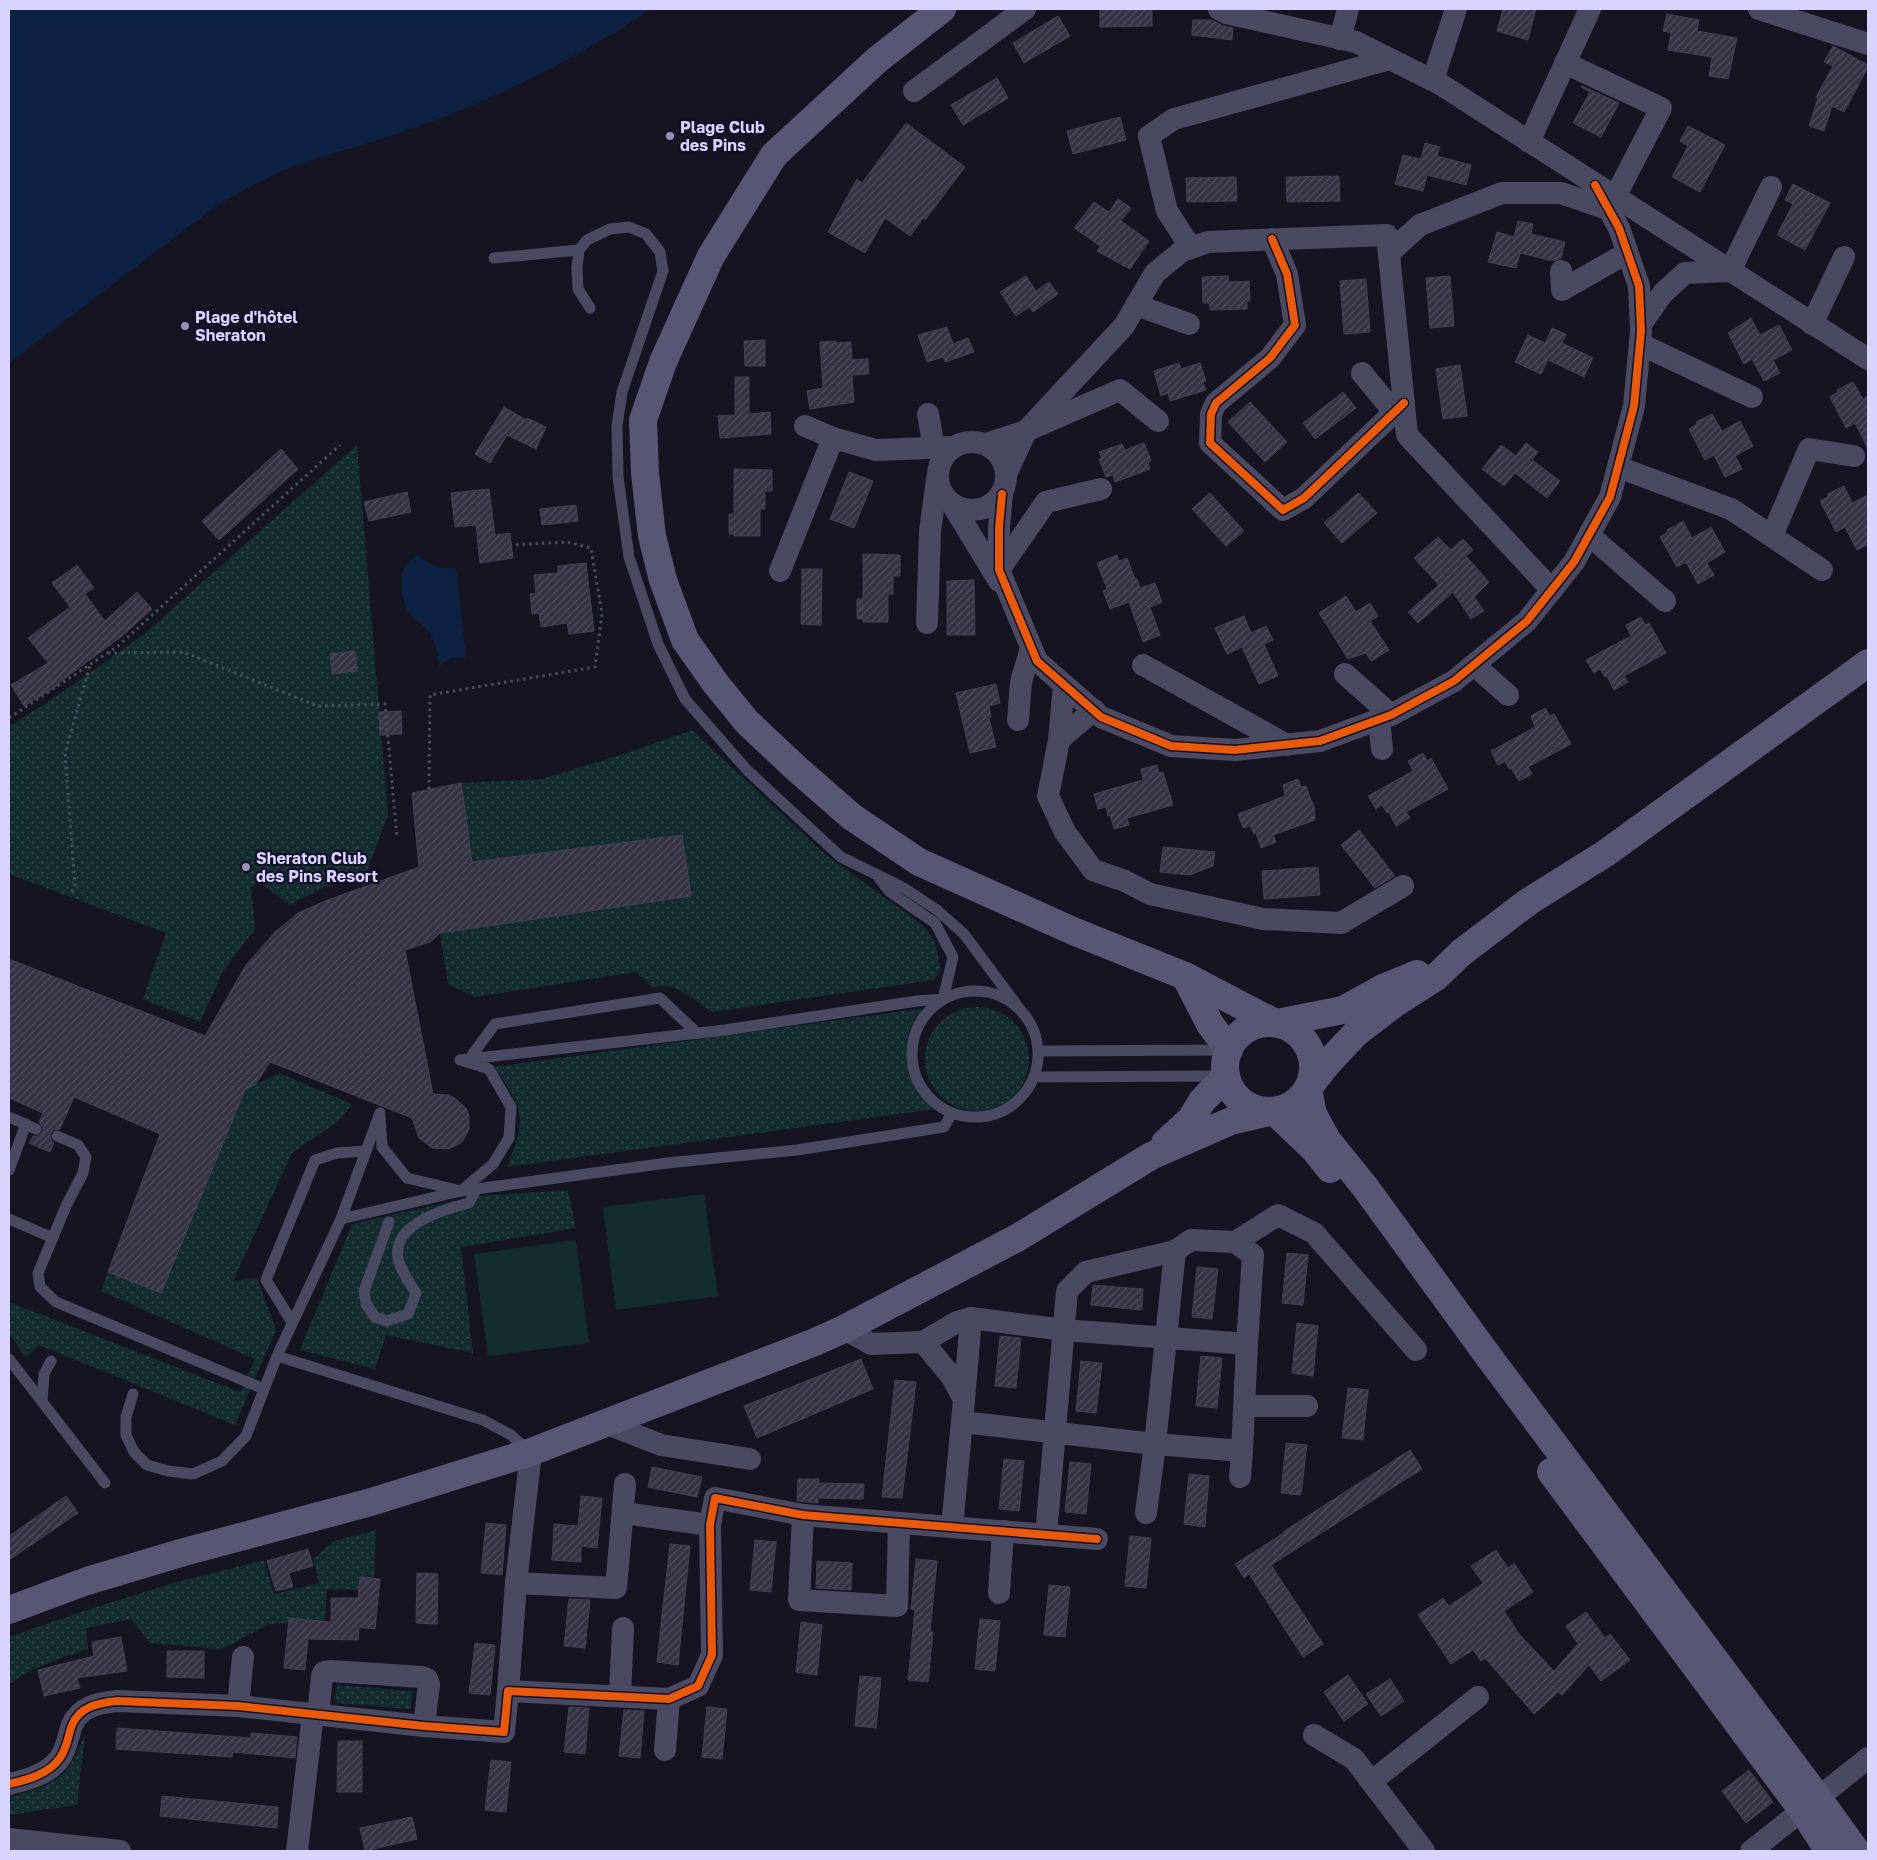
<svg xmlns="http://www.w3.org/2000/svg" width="1877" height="1860" font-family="'Golos Text',sans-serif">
<defs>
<pattern id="green-dots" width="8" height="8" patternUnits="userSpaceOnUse" patternTransform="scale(1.25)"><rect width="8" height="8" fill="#132c2d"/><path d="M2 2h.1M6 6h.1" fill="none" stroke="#354a4c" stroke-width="1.8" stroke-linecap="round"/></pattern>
<pattern id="building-hatch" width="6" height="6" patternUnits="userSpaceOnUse" patternTransform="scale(1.25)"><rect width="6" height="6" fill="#343243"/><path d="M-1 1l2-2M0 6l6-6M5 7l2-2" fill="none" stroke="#514f5f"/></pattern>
</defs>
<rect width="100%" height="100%" fill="#161421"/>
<g fill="url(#green-dots)">
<polygon points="357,445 388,815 366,874 323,888 289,905 260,882 251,887 255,929 223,971 200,1022 143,999 166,933 9,874 9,727 70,687 143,635"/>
<path d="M692,730l133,124 99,72 11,16 6,28 -7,10 -222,32c-17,-11 -39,-33 -59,-24l-17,-16 -161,25 -27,-13 -8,-51 250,-37 -8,-61 -210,27 -11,-79 81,-4 88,-27z"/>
<circle cx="977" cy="1059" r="52"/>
<path d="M926,1008c-7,6 -13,12 -16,21 -6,16 -3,41 5,57 6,8 14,16 20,23l-428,58c20,-49 17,-59 -13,-100z"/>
<polygon points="279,1073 352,1104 339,1121 292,1153 233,1281 257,1278 276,1330 235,1425 39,1345 26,1357 9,1334 9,1302 240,1392 255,1359 101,1291 108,1272 161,1293 245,1090"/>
<polygon points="568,1190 576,1228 461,1247 473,1353 386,1335 375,1369 300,1350 352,1224 476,1196"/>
<path d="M376,1530l-2,61 -47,-2 -2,32 -56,3 -47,25 -72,-6 -19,-24 -45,9 2,21c-27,10 -57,17 -79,36v-48l81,-28 80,-25 94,-24 10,34 45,-11 -6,-24 21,-18z"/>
<polygon points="337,1685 412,1691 411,1709 335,1703"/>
<path d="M85,1734l-8,71 -68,10v-18c22,-6 51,-12 63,-35 5,-9 9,-19 13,-28z"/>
</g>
<g fill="#132c2d">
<polygon points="704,1194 718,1296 616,1310 603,1207"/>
<polygon points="576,1240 589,1343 488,1356 474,1254"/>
</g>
<g fill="#0d2144">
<path d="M9,9h642c-75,50 -155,90 -240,120 -40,15 -82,24 -122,39 -27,11 -52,26 -77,41l-203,154z"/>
<path d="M417,554c14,13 20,15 39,14l10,89 -15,1 -12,8c-1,-14 -4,-29 -14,-39 -6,-6 -13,-9 -17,-16 -7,-11 -9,-30 -4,-42 3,-5 9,-10 13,-15z"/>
</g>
<g fill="url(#building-hatch)" stroke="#433f54">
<polygon points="1100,9 1152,9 1152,26 1100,27"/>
<polygon points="1503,9 1536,9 1528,40 1497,31"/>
<polygon points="1667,14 1699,20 1697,31 1737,38 1728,79 1709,76 1712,57 1668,50 1671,33 1663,31"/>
<polygon points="1058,16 1070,36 1024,63 1013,43"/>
<polygon points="1193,20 1212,20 1223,26 1233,28 1232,40 1192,35"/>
<polygon points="1833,46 1868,65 1868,67 1844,112 1832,106 1824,131 1809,126 1818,98 1816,97 1833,66 1824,62"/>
<polygon points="997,78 1008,98 963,125 951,105"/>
<polygon points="1582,86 1619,103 1601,137 1573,123 1590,92 1581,87"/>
<polygon points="1120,117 1126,140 1073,154 1067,131"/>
<polygon points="906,123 965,167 925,220 923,218 910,236 885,218 865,253 828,232 857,179 862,183"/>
<polygon points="1688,126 1725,145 1700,192 1672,177 1688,146 1680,141"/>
<polygon points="1425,143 1440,147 1437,156 1471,165 1466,185 1427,175 1423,191 1395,184 1403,155 1421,159"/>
<polygon points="1339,176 1340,201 1287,202 1286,177"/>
<polygon points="1236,177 1237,201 1187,202 1186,178"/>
<polygon points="1793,184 1830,203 1805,250 1777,235 1793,204 1785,200"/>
<polygon points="1118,199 1131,208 1121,221 1149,241 1130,269 1097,251 1100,246 1074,228 1094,202 1109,212"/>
<polygon points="1518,221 1533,224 1531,234 1565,242 1561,258 1553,261 1520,253 1516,268 1488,262 1497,232 1514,237"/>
<polygon points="1026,276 1036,291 1049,282 1058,294 1033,312 1029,307 1016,316 1000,292"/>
<polygon points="1228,276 1229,282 1249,281 1250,301 1247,301 1247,309 1210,310 1209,303 1203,303 1202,277"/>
<polygon points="1450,276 1454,326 1430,328 1426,278"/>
<polygon points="1366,279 1370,332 1344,334 1340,281"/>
<polygon points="1751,318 1760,335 1779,325 1792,350 1773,360 1780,373 1764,381 1752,359 1744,364 1728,333"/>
<polygon points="947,327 953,344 968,338 974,352 945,362 943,357 927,362 918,335"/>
<polygon points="1552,328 1566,334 1562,343 1593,358 1584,377 1548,360 1541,374 1515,362 1528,335 1545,343"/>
<polygon points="765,340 765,366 745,366 744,341"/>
<polygon points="836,341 836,343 851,342 852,360 868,359 869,374 852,375 854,402 810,409 807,391 823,388 820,342"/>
<polygon points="1179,363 1181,369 1200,363 1206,381 1203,382 1206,390 1170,401 1168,393 1161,396 1154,371"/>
<polygon points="1460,365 1467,416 1443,419 1436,369"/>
<polygon points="735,377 749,377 749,414 770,412 771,434 720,438 718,416 735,415"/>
<polygon points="1853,382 1863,399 1868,396 1868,449 1855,423 1846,428 1830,397 1838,392 1837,390"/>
<polygon points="1343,392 1356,408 1315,439 1303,423"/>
<polygon points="1250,402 1287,442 1265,462 1228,422"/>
<polygon points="504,407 526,420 527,418 546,427 536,449 507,435 490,463 475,454"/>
<polygon points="1712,414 1722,431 1740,421 1753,446 1735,456 1742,469 1725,477 1714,455 1705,460 1689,429 1697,424 1696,422"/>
<polygon points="1144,443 1151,461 1148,462 1150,469 1115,482 1113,475 1106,477 1099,459 1102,459 1099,452 1122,444 1125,450"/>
<polygon points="1526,443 1538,452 1532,460 1560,481 1547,498 1515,473 1504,486 1482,469 1501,445 1516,456"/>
<polygon points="281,449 298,469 219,540 202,521"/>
<polygon points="734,469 772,470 772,491 765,491 765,509 760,509 760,536 734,536 734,534 729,534 729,514 734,514"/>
<polygon points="849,472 873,481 854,528 830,519"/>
<polygon points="1844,486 1852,503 1868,495 1868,544 1857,550 1845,527 1836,532 1820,501 1829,496 1827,494"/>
<polygon points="489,489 495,535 510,533 513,558 480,563 476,525 455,527 451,493"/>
<polygon points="407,492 411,512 369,521 364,502"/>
<polygon points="1210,493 1244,531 1226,546 1192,509"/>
<polygon points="1358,493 1377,513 1342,543 1324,523"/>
<polygon points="576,505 578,521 542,525 540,509"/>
<polygon points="1683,521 1692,538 1711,527 1725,552 1707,563 1714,575 1698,584 1686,562 1677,567 1660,537 1668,532 1667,530"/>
<polygon points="1438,537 1451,550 1463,539 1473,550 1466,556 1489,582 1474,597 1484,611 1471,619 1453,592 1418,623 1408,612 1439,585 1414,558"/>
<polygon points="863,554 900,555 900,576 893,576 893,594 888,594 888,622 863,622 863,619 857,619 857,599 863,599"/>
<polygon points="1117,555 1119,561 1127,558 1135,579 1137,579 1140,588 1155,583 1162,602 1150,607 1160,635 1143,642 1129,602 1110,609 1103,591 1107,589 1097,563"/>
<polygon points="586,563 594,631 569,634 567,623 541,627 539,613 532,614 530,594 536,593 534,575 558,573 558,566"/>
<polygon points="77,565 94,588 85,594 105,621 137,592 152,609 121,637 57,684 58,685 24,706 11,685 48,663 28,638 70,607 52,583"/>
<polygon points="802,569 822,569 821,625 801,624"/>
<polygon points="974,580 975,635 947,635 947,581"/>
<polygon points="1346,596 1356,612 1370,603 1378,616 1370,621 1389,650 1371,661 1366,653 1348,659 1319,613"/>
<polygon points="1244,616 1251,633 1266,626 1273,640 1264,644 1278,676 1259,684 1242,647 1227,654 1215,628"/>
<polygon points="1641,617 1645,625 1649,623 1666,653 1624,676 1628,682 1614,690 1607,676 1605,677 1600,669 1594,673 1586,660 1631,636 1626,625"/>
<polygon points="355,651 357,671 332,674 330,654"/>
<polygon points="996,684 1000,703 989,706 991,717 989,718 996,747 970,753 956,693"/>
<polygon points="1545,708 1550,716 1554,714 1571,744 1528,767 1532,774 1519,781 1511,768 1509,769 1505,761 1498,765 1491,751 1535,727 1531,716"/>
<polygon points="401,711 402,734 380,735 379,712"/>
<polygon points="1423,753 1427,761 1431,758 1448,789 1406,812 1410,818 1396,826 1389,812 1387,813 1382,805 1376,809 1368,796 1413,771 1408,761"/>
<polygon points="1157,765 1159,773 1163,772 1173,805 1127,818 1129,825 1114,829 1110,815 1108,816 1106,807 1098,809 1094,794 1143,780 1141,769"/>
<polygon points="1298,779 1301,787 1306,786 1310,797 1314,806 1315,820 1273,835 1276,842 1261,848 1256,833 1254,834 1250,826 1243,828 1238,814 1285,796 1283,785"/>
<polygon points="461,783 472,862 682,835 691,896 440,933 430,942 405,950 433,1094 448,1095 455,1098 466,1108 469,1116 469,1129 462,1142 449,1149 432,1148 419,1138 412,1118 270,1062 256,1084 245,1090 161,1293 108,1272 160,1134 74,1097 60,1129 53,1130 50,1134 51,1140 54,1143 50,1152 29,1143 33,1136 37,1136 43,1132 43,1128 39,1122 43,1113 9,1098 9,959 205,1036 246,965 275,932 298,913 325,901 419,867 412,793"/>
<polygon points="1359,830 1395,876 1375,888 1341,845"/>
<polygon points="1163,847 1215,852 1213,866 1189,875 1160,872"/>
<polygon points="1318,867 1320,895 1264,899 1262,871"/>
<polygon points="1287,1253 1308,1255 1303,1305 1282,1303"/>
<polygon points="1197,1267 1218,1269 1212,1319 1192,1317"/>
<polygon points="1093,1285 1143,1289 1142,1310 1091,1305"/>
<polygon points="1297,1323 1318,1326 1313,1376 1292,1373"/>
<polygon points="1000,1336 1021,1338 1016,1388 995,1386"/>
<polygon points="1201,1356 1222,1358 1217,1408 1196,1406"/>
<polygon points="861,1359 873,1389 757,1438 744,1406"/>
<polygon points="1081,1361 1102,1363 1096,1413 1076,1411"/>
<polygon points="895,1380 916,1382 902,1498 882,1497"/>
<polygon points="1348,1388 1368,1390 1363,1440 1342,1438"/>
<polygon points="1286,1443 1307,1445 1301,1495 1281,1493"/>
<polygon points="1410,1450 1422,1469 1271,1565 1323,1644 1303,1657 1249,1574 1244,1578 1235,1564 1284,1533 1283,1532"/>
<polygon points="1004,1459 1024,1461 1019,1511 999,1509"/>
<polygon points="1070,1462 1091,1464 1086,1514 1065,1512"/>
<polygon points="652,1467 702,1477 697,1497 648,1487"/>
<polygon points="1189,1474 1209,1476 1205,1527 1184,1524"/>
<polygon points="798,1479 819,1479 819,1483 864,1484 863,1499 818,1498 818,1503 797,1501"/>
<polygon points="66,1496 78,1513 9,1560 9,1536"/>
<polygon points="581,1496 602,1498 597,1548 581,1546 581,1562 552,1560 554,1524 578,1526"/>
<polygon points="486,1523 506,1525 502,1575 481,1573"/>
<polygon points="1130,1536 1151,1538 1146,1588 1125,1586"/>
<polygon points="755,1540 776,1542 771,1592 750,1590"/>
<polygon points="670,1544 690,1546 678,1665 657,1662"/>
<polygon points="308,1549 313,1566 289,1573 293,1587 276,1591 267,1561"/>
<polygon points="1496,1550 1508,1568 1514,1563 1533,1592 1504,1611 1519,1634 1554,1671 1578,1644 1566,1626 1586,1612 1605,1638 1610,1634 1630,1660 1601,1681 1589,1665 1562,1695 1558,1692 1534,1714 1485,1658 1481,1661 1473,1650 1451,1664 1418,1615 1443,1598 1449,1606 1483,1583 1471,1566"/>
<polygon points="916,1559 937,1561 930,1632 933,1632 928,1682 908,1680 915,1610 911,1609"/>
<polygon points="817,1561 852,1563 851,1590 816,1588"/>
<polygon points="417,1573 438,1574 437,1624 416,1623"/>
<polygon points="360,1577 380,1579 375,1629 359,1627 358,1640 308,1639 305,1670 284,1668 289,1618 331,1622 331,1598 358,1598"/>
<polygon points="1049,1585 1070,1587 1065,1637 1044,1635"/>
<polygon points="569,1599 590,1600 585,1648 564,1646"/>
<polygon points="980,1619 1000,1621 995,1671 975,1669"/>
<polygon points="801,1622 822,1625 817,1675 796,1672"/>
<polygon points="121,1637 127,1671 77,1678 80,1688 44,1696 38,1670 94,1656 92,1642"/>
<polygon points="475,1643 495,1645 490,1695 469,1693"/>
<polygon points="167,1651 204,1651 204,1678 167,1677"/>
<polygon points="1348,1675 1368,1704 1344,1721 1324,1692"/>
<polygon points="860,1676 881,1678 876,1728 855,1726"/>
<polygon points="1390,1679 1404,1701 1381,1716 1366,1694"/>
<polygon points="569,1707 589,1708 585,1754 564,1752"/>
<polygon points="707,1707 727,1709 722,1759 702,1757"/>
<polygon points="624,1710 644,1711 640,1758 619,1756"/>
<polygon points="117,1728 251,1738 251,1733 297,1737 295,1758 233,1752 232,1757 116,1749"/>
<polygon points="338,1741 362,1741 362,1792 337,1792"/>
<polygon points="491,1760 511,1762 506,1812 485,1810"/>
<polygon points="1749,1770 1773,1802 1746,1823 1722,1791"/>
<polygon points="162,1796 278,1807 277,1828 160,1816"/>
<polygon points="412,1817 417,1839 365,1851 360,1828"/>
</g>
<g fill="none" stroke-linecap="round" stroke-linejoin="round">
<g stroke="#44505f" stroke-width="3" stroke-dasharray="2.5 4" stroke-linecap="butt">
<polyline points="108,653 183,652 318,706 385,704 397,838"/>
<polyline points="9,718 118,646 340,445"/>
<polyline points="429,789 430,695 595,667 602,614 591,548 567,542 511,545"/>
<polyline points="72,892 75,885 65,753 90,665"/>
</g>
<g stroke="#4a4962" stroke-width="11">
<polyline points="494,258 579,250"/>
<polyline points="590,308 578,289 577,267 579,250 587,240 610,229 629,227 646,234 660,252 663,271 622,392 617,426 618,477 629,557 658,644 685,699 747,770 841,857 904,888 937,910 964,934 1022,1012"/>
<circle cx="975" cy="1054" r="63"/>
<polyline points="1039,1051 1227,1050"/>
<polyline points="469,1059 495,1024 660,998 697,1033"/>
<polyline points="460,1060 725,1030 917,1001 943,999 953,957 935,923 890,892 879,878"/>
<polyline points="1034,1077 1220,1076"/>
<polyline points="380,1113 341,1219 277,1356 483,1420 511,1435 529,1451"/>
<polyline points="9,1117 36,1129"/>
<polyline points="380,1117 382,1147 407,1178 461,1191 493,1164 509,1138 511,1107 489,1069 464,1061"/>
<polyline points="57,1136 78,1145 86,1157 83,1173 66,1206 38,1273 40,1287 56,1302 264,1389"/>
<polyline points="9,1170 26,1124"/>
<polyline points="9,1219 53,1238"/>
<polyline points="341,1219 461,1191 667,1163 797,1150 944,1127 952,1113"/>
<path d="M389,1222l-25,69 2,13 9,13 12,4 21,-7 8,-21c-7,-11 -16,-23 -18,-35 -6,-34 47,-49 71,-55l7,-13"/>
<polyline points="292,1322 266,1280 315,1160 337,1153 366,1151"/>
<polyline points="9,1359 105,1483"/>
<polyline points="133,1394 126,1417 126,1435 134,1452 147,1465 168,1471 193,1474 222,1461 246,1436 277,1356"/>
<polyline points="42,1401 44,1374 51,1361"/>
</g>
<g stroke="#4a4962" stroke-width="22">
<polyline points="1219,9 1226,13 1356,42 1440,84 1868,359"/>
<polyline points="1759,9 1868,44"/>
<polyline points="1340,39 1348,9"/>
<polyline points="1565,63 1661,108 1615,197"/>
<polyline points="1433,80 1456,9"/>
<polyline points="914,91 1025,9"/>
<polyline points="1529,142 1590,9"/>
<polyline points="1272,239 1287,274 1295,325 1270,358 1216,403 1211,414 1210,443 1283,510 1304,498 1404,403"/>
<polyline points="1191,248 1167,211 1149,136 1174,119 1390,59"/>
<polyline points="1389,253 1420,225 1502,193 1561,193 1608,209"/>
<polyline points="1561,271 1562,290 1627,253"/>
<polyline points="1136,305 1189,324"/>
<polyline points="1641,324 1663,293 1685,273 1730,271 1771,187"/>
<polyline points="1812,324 1844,257"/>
<polyline points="1640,344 1752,397"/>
<polyline points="1362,373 1394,412"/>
<polyline points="928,414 934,448"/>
<polyline points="805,426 833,438"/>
<circle cx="972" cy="476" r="34"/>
<polyline points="986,444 1026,431 1120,390 1158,421"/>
<polyline points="1618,467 1731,509 1822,570"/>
<polyline points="1007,472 1026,431 1124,326 1155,273 1182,251 1208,242 1387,235 1407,435 1552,590"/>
<polyline points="1002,494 999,528 999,570 1037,661 1101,717 1171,746 1235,750 1320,741 1391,715 1454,681 1527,621 1574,562 1610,497 1634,406 1641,331 1639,286 1619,228 1595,185"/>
<polyline points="952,504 999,581"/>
<polyline points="1589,535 1665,601"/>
<polyline points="1772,536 1809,449 1854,456"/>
<polyline points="999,570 1046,502 1101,489"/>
<polyline points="780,571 833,438 876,450 953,447"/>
<polyline points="927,623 930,531 937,479"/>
<polyline points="1143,665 1287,745"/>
<polyline points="1474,665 1508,695"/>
<polyline points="1345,674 1391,715"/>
<polyline points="1064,685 1059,740 1094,710"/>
<polyline points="1379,719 1382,749"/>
<polyline points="1018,720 1021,682 1031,648"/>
<polyline points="1059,740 1048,796 1065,832 1093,870 1125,881 1150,894 1263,919 1341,923 1403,886"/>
<polyline points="1235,1242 1278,1215 1314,1233 1416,1350"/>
<polyline points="844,1329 871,1344 923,1342 952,1377 964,1400 952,1527"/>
<polyline points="923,1342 957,1322 971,1318 1064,1330 1247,1344"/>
<polyline points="964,1400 971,1318"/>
<polyline points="1245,1406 1307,1406"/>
<polyline points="962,1422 1155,1444 1242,1451 1247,1344 1253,1255 1235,1242 1191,1240 1175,1251 1155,1444 1146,1513"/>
<polyline points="605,1423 661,1445 750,1459"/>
<polyline points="1240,1477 1242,1451"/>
<polyline points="623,1513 710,1525"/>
<polyline points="803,1515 799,1600 897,1606 899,1523"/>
<polyline points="1046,1535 1067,1291 1086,1272 1175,1251"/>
<polyline points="516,1583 616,1588 625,1484"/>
<polyline points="999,1593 1003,1531"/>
<polyline points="508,1691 516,1583 531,1452"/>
<polyline points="620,1696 623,1628"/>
<polyline points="238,1706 243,1657"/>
<polyline points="318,1715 322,1676 324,1672 330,1671 422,1677 427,1679 429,1684 424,1726"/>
<polyline points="1314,1735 1354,1759 1424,1851"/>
<polyline points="665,1750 669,1699"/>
<polyline points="1371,1782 1478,1697"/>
<path d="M9,1784c18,-4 40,-10 51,-26 7,-10 8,-22 12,-33 8,-19 27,-22 45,-24l121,5 186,20 80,6 4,-41 161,8 29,-13 14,-31 -2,-130 5,-27 88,17 294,24"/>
<polyline points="9,1839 120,1851"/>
<polyline points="297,1851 313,1714"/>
<polyline points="1751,1851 1868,1758"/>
</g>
<g stroke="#575674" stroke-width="28">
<polyline points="942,9 877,60 774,155 711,256 663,362 643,420 645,473 652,536 663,580 685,640 716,684 747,722 797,769 852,817 919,862 1073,931 1185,976 1275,1023"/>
<polyline points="1185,976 1210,1024 1229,1050"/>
<polyline points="1277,1023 1343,1010 1383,988 1417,974"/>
<circle cx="1269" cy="1067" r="44"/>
<polyline points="1308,1088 1327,1064 1356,1033 1394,1004 1436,977 1461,953 1528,902 1606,853 1868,663"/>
<polyline points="1308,1090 1313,1114 1327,1140 1365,1187 1486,1353 1818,1798 1856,1851"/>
<polyline points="1274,1111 1314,1149 1330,1169"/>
<polyline points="1165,1143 1191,1119 1202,1101 1226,1076"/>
<polyline points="1551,1472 1803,1811 1829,1851"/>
<polyline points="9,1610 87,1581 184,1552 371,1502 531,1452 815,1342 844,1329 1017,1238 1151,1156 1231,1121 1273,1111"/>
</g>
<defs>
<g id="cycleway">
<polyline points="1272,239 1287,274 1295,325 1270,358 1216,403 1211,414 1210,443 1283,510 1304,498 1404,403"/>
<polyline points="1002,494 999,528 999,570 1037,661 1101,717 1171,746 1235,750 1320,741 1391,715 1454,681 1527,621 1574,562 1610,497 1634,406 1641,331 1639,286 1619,228 1595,185"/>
<path d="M9,1784c18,-4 40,-10 51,-26 7,-10 8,-22 12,-33 8,-19 27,-22 45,-24l121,5 186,20 80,6 4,-41 161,8 29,-13 14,-31 -2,-130 5,-27 88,17 294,24"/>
</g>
</defs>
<use href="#cycleway" stroke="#130f26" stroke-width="11"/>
<use href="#cycleway" stroke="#e8590c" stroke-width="8"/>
</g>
<g fill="#9591b1" stroke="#130f26" stroke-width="2">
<circle cx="670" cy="136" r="5"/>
<circle cx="185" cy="326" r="5"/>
<circle cx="246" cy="867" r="5"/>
</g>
<g text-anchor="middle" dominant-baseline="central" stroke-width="4.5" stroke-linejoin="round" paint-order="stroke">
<g font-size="16" font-weight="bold" fill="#d9d4ff" stroke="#130f26" text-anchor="start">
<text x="680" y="127">Plage Club<tspan x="680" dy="18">des Pins</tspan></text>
<text x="195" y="317">Plage d'hôtel<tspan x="195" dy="18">Sheraton</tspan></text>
<text x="256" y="858">Sheraton Club<tspan x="256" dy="18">des Pins Resort</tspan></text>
</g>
</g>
<rect width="1877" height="1860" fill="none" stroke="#d9d4ff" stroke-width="20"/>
</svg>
